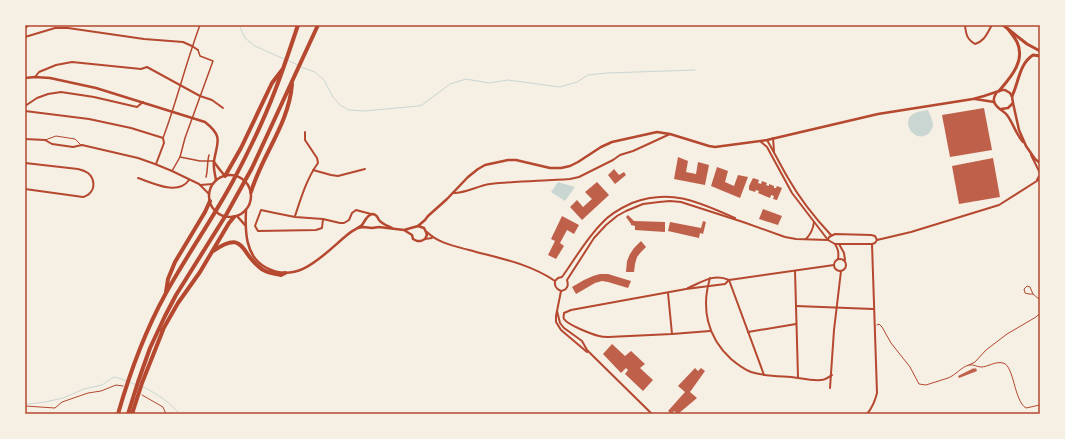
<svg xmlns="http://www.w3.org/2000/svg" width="1065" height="439" font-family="Poppins,sans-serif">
<rect width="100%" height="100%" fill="#f6efe4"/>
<g fill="#c9d6d2">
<path d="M928,110c2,5 5,11 5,16 -1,3 -3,6 -5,8 -14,10 -29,-14 -13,-21 4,-2 9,-2 13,-3z"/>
<polygon points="558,182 575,187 565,201 551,192"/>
</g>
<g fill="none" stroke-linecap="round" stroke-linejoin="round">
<g stroke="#c9d6d2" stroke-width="1">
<polyline points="239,25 245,38 255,46 284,59"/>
<polyline points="287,60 298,65"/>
<polyline points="301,67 315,72 324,80 333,97 340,105 349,110 364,111 418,106 422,105 450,84 466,79 489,83 508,80 560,87 577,82 588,75 607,73 695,70"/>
<polyline points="130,382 136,385"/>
<path d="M143,387c10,4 31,18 36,27"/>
<polyline points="25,403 29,404 45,402 63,398 84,389 102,385 112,378 115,377 127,381"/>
</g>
</g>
<g fill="#bf614a">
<polygon points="984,108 992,150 950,157 942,115"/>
<polygon points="678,157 688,161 686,172 696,174 698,162 709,165 705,185 674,179"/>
<polygon points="993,158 1000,197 959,204 952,166"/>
<polygon points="717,167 728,171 725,182 734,186 738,175 748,177 740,198 711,186"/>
<polygon points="614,169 619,175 624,172 626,175 615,184 608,175"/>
<polygon points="753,178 759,180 758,183 761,184 762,181 767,183 766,185 769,186 769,184 774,186 774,188 776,188 777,186 782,188 777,200 773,199 774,196 771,195 770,198 758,193 759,191 756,190 755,192 749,190 749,186"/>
<polygon points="597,182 609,195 582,220 570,207 577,200 583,207 592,199 585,192"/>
<polygon points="763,209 782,216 778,225 759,219"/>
<polygon points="628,215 634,221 665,222 665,232 635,230 635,226 631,225 631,224 626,217"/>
<polygon points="562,216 579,225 574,234 567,230 560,243 564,246 556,259 548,255 555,241 551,239"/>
<polygon points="703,221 706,222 703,234 700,233 699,238 668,231 670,222 701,228"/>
<polygon points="641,241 646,247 641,252 637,257 635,264 634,272 626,272 627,261 630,254 634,248"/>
<polygon points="600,274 608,274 631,281 628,288 608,282 602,281 595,283 576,294 572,287 584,280 593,276"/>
<polygon points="612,344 625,356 631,351 645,364 640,368 653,380 643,391 625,374 628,370 626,368 621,373 603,354"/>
<polygon points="695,368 698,371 701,368 705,371 690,392 697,398 678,414 674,411 672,414 668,411 685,392 678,386"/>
<polygon points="974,368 974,369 976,368 977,371 959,378 958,376"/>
</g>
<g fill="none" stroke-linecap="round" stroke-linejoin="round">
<g stroke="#b5482f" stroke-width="1">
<polyline points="1033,294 1030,287 1027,286 1024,289 1025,293 1029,294 1033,294 1040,300"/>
<path d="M877,325l2,-1 3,3 9,16 19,24 9,17 7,1 22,-7c8,-3 13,-11 21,-13 5,-1 8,2 12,2 7,0 14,-6 22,-4 11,2 11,38 23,45l14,-3"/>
<polyline points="969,365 975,362 986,350 1007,334 1036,317 1040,313"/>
<polyline points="142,395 163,407 166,414"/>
<polyline points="25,406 55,408 62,402 88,393 101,391 116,385 123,386"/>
</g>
<polyline stroke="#b5482f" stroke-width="1" points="45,140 56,136 75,139 81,145"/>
<g stroke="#b5482f" stroke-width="1.5">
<path d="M163,138c14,-37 23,-76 37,-113"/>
<polyline points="180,157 200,161 214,161"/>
<polyline points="172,171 180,157 185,138 213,61 200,56 198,50"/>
<path d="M206,177c2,-7 1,-15 3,-22"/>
</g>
<g stroke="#b5482f" stroke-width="2">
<path d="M965,25c1,10 2,14 10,19 10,-3 12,-11 17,-19"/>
<polyline points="25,37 55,28 68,28 144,39 183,42 192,46 198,50"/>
<polyline points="35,77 39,72 56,65 72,62 141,69 147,67 200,96 212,100 223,108"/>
<polyline points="25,106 37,98 48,94 61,92 94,97 137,107 143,102"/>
<polyline points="25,111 89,119 131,128 160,137 163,138 164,143 156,164"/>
<polyline points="773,138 774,151"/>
<polyline points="25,139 45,140 52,144 73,147 82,145 138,158 155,164 172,171 199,184 209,194"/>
<path d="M767,140c7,12 14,26 21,38 12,21 27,40 43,57"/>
<polyline points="760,141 767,147 792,193 828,240"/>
<polyline points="1031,155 1038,169 1040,174 1037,180"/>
<path d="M25,163l53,6c4,1 7,2 10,4 6,5 8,15 1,21 -1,1 -5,3 -6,3l-58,-8"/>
<polyline points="313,170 331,175 338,176 365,169"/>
<path d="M138,178c15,5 40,18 51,2"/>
<polyline points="200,185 213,184"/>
<path d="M454,193c12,0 23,-7 36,-9 26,-3 54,-3 80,-5l9,-2 34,-17 7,-5 13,-4 11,-5 26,-12"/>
<path d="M295,216c6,-18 12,-38 23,-53l-1,-5 -12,-18v-8"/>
<polyline points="323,219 322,228 316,230 258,231 255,226 261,210 275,213 295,217 323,219 340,223 344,223 349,220 352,213 356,210 371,214"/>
<path d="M427,232c11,11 27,14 42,18 29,8 60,13 86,31"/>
<polyline points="425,239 432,238"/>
<path d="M806,239c5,-5 7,-9 8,-17"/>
<polyline points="828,240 829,237 835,234 871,235 875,236 877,240"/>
<path d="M835,244c3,5 4,8 3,15"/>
<polyline points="839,244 844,253 845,260"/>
<circle cx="840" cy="265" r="6"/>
<polyline points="795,271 798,377"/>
<path d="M710,278c-9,30 -3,59 21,81 6,5 12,10 20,13 13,4 26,4 40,5 9,1 21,4 30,3 4,0 8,-3 11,-5"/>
<path d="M555,281l3,-3 4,-1c13,-18 24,-38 40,-54 8,-9 19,-15 30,-20 39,-15 67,-1 103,15"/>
<path d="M555,281c-1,5 1,8 6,10"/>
<path d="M688,288c14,-6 26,-15 41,-8l35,95"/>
<path d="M561,291c6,-1 8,-5 6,-11l27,-42 12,-13 11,-9 9,-5 17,-7 16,-2 11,-1 11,1 62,20 42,15 11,2 32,1 7,4h37l3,-1 2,-3 34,-8 88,-27 41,-26"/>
<polyline points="561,291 556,316 556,322 561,330 587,352"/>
<polyline points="668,293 672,334"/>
<polyline points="796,306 873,309"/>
<polyline points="557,311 560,323 564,328 582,341 587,350 592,355 652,414"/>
<path d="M710,331l-38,3 -64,3c-3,0 -6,0 -9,-1 -8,-2 -31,-11 -35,-17 -1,-2 0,-4 0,-6l7,-3 115,-21 39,-5 4,-4 105,-15"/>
<polyline points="748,332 796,324"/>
<polyline points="830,388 834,330 841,271"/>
<path d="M867,414c6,-7 8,-13 10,-21l-5,-149"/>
</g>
<g stroke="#b5482f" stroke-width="2.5">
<polyline points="25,28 28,25"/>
<path d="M25,78l10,-1 15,1 46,10 109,34c19,15 12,20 9,39 -1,7 1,13 2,19"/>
<path d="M997,92c-2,3 -4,5 -3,9 1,7 9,9 13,14 6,8 9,19 16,27"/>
<polyline points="975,99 994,102"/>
<polyline points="1001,109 1008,108 1013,103"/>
<polyline points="214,162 220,170 225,176"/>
<circle cx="230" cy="196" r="21"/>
<path d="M246,210c-1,20 -1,46 19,57 33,19 59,-13 82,-32 4,-4 10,-6 15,-10 3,-4 5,-10 10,-11 5,0 5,3 7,6 3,4 9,6 13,8"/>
<polyline points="237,216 245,225"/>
<polyline points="418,226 425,220 428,216 447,199 468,177 478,169 485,165 508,160 516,160 550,168 561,168 570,166 578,162 601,147 612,142 657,132 670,134 709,146 715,147 767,140 878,114 973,99 984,96 1002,90 1005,90 1010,93 1012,96 1013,103 1019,130 1026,146 1035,159 1040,163"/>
<polyline points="358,228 363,227 372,228 379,227 404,230 418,226 424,228 426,232 427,235 425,239 421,241 417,241 413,239 412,235 404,230"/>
</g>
<g stroke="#b5482f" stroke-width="3">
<polyline points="1003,25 1027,44 1040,51"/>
<path d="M999,91c11,-13 27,-30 18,-49 -2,-4 -6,-9 -9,-13"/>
<path d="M1012,96c7,-14 7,-32 21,-41l7,1"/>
</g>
<g stroke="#b5482f" stroke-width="4">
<polyline points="225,176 241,148 272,83 282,70"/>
<path d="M251,192c11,-37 38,-68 41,-108"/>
<path d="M213,251c31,-21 27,0 45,15 7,7 14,7 23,9l4,-2"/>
<polyline points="166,292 168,279 175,262 205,212 210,201"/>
<polyline points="162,331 178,303 200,272 229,223 234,217"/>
<path d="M118,414c12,-42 27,-83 48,-121 21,-38 46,-73 67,-112 16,-30 31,-61 43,-93 8,-21 15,-42 22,-63"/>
<polyline points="128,414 138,382 150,348 165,316 176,295 226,215 252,168 318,25"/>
<polyline points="132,414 142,383 163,330"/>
</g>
</g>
<rect width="1065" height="439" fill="none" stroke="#f6efe4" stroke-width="52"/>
<rect x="26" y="26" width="1013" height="387" fill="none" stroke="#b5482f" stroke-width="1.5"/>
</svg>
